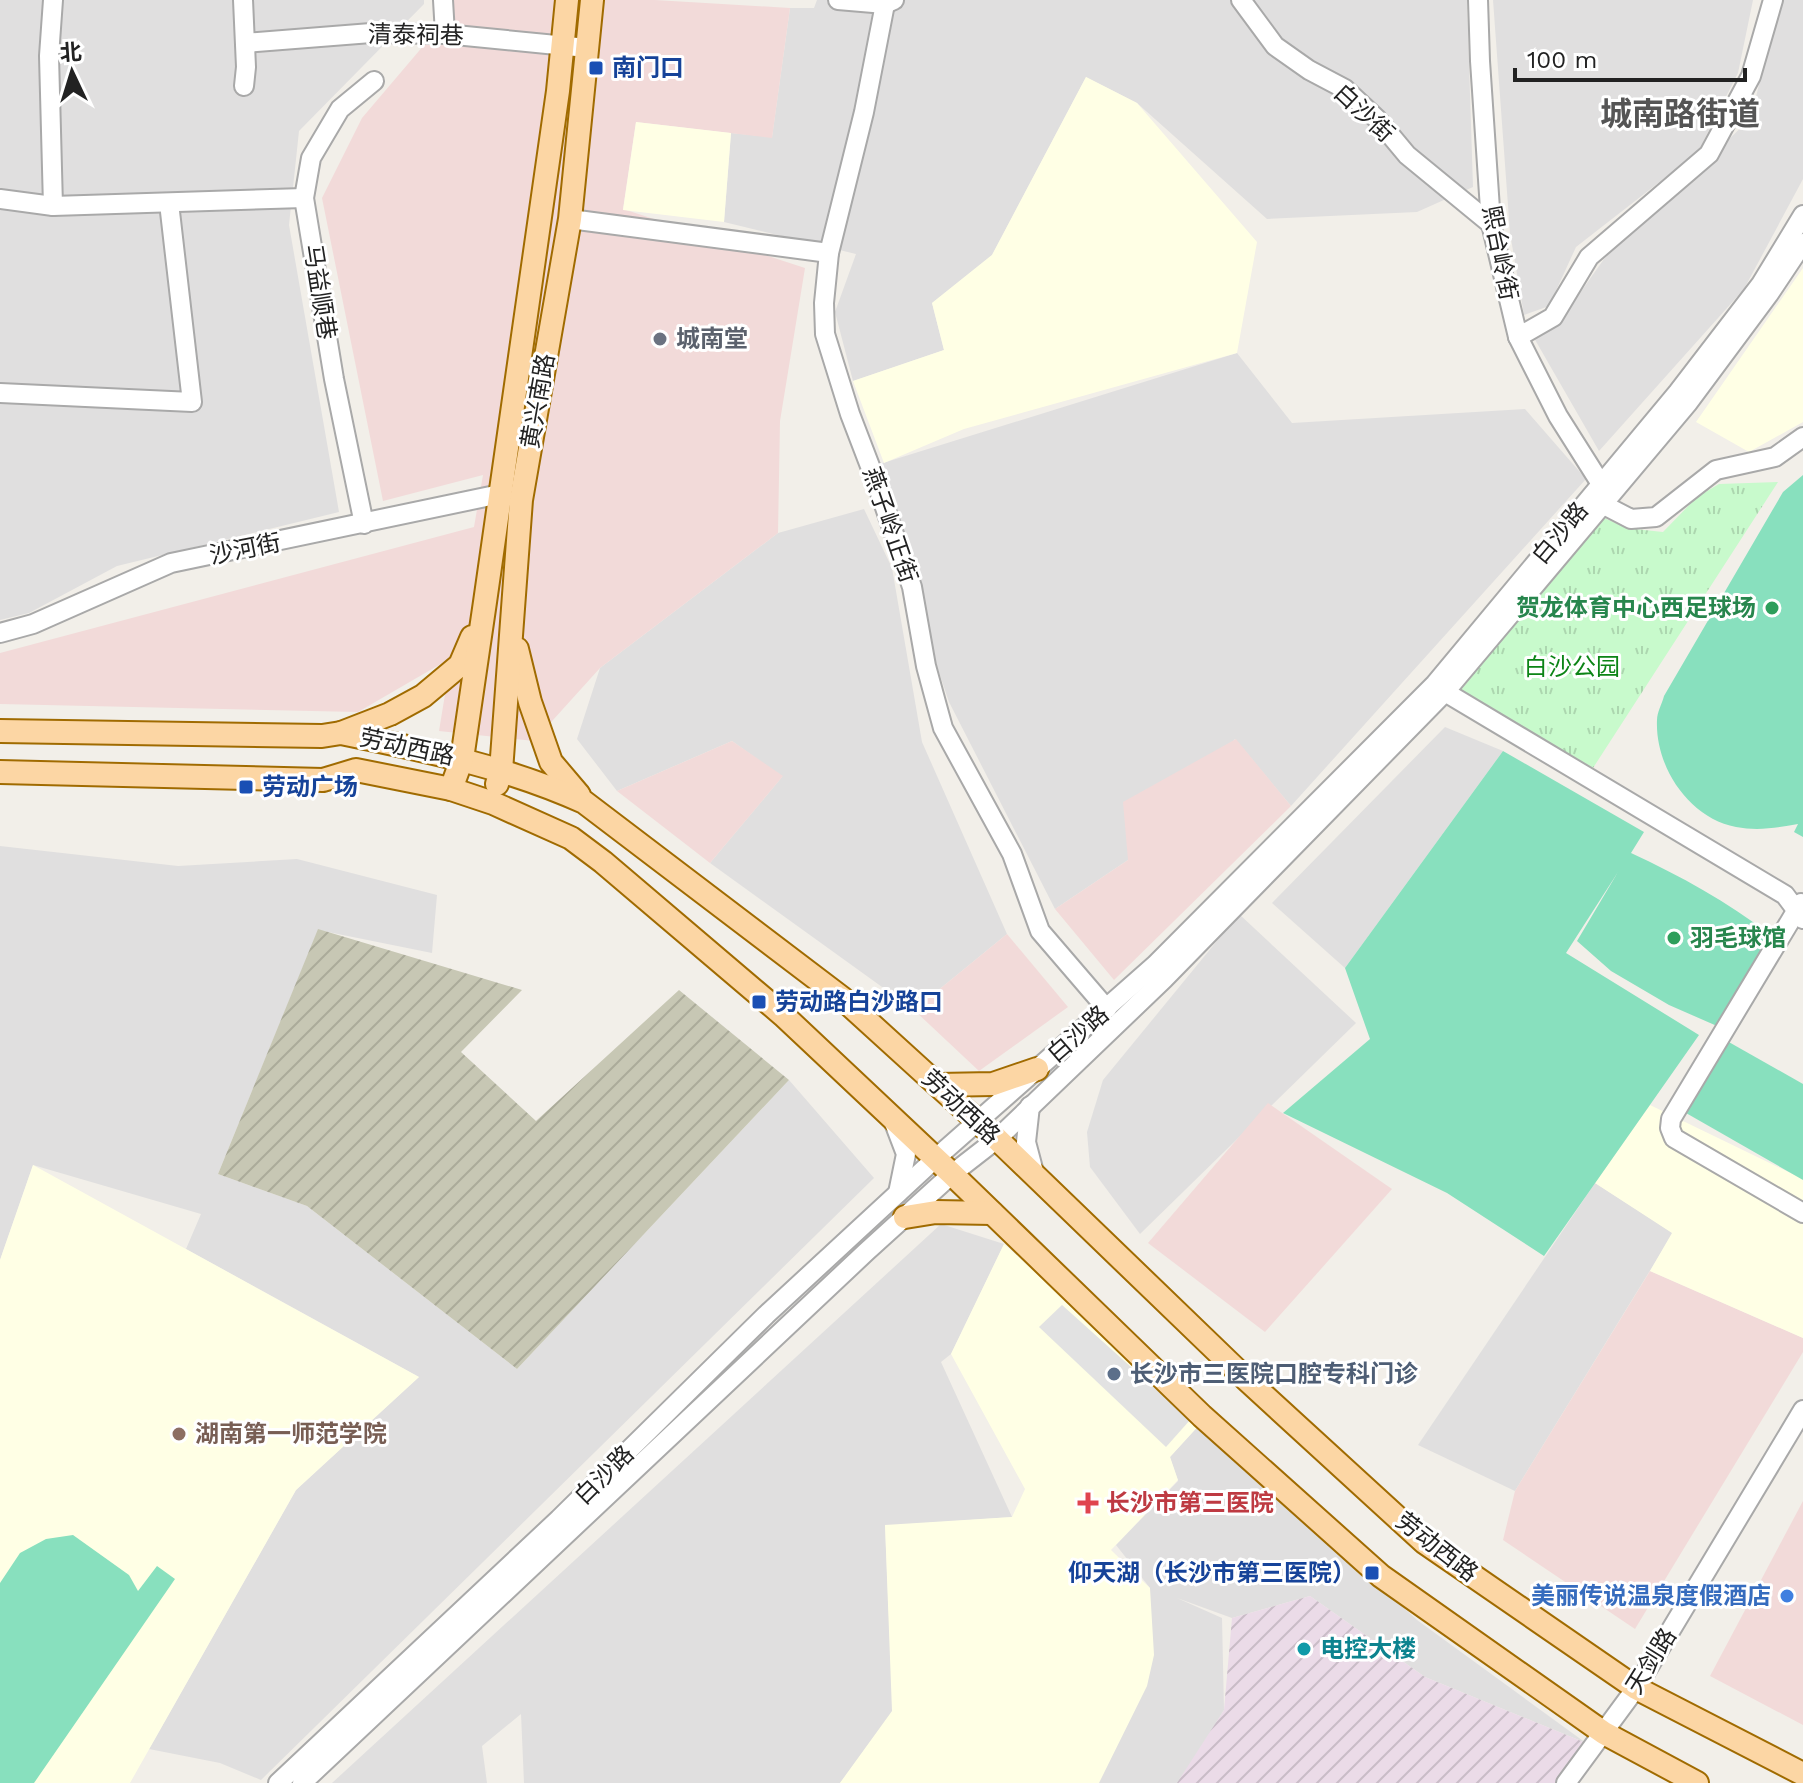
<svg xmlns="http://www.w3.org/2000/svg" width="1803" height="1783" font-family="'Work Sans','Noto Sans SC',sans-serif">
<defs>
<pattern id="industrial-furrows" width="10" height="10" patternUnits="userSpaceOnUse" patternTransform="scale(2)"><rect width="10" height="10" fill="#ebdbe8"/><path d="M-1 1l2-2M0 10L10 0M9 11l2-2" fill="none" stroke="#c9bcc7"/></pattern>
<pattern id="construction-furrows" width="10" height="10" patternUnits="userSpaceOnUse" patternTransform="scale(2)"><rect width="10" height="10" fill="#c7c7b4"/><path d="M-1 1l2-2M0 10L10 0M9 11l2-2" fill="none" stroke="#abab9a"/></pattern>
<pattern id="park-tufts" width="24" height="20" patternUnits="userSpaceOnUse" patternTransform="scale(2)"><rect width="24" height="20" fill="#c8facc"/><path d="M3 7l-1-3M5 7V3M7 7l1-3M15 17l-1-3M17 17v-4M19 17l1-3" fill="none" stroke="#acd6af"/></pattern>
</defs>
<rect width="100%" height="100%" fill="#f2efe9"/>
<g fill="#e0dfdf">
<polygon points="0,0 424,0 424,4 299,131 289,225 339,512 117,566 29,613 0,620"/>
<polygon points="817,0 1467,0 1473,187 1417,212 1267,219 1137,103 1086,77 992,255 932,303 944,350 853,381 835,312 856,254 724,222 731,133 772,137 790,8 814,8"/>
<polygon points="1493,0 1753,0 1738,73 1698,152 1576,247 1549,306 1524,315 1510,233"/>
<polygon points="1779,0 1803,0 1803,179 1744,289 1599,451 1534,338 1575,300 1604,259 1751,118"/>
<polygon points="1237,353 1292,423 1525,409 1586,479 1291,806 1235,739 1128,860 1055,909 949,702 870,467"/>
<polygon points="864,509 892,568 922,742 1007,934 914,1010 710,863 782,777 732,741 617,791 577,739 600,668 778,533"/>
<polygon points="1445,727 1503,751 1345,968 1272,903"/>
<polygon points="0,846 178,866 297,859 437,895 432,953 318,930 218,1174 307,1206 517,1369 789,1080 874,1178 261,1780 220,1763 149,1749 296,1490 419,1377 186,1249 201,1214 33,1165 0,1260"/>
<polygon points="1239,914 1356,1023 1140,1234 1090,1167 1087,1132 1103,1080"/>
<polygon points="1595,1183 1673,1233 1515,1491 1418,1445"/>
<polygon points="941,1224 1004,1244 951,1354 941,1362 1012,1517 885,1526 893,1711 840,1783 524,1783 521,1714 482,1746 487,1783 332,1783"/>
<polygon points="1202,1422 1417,1620 1586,1743 1425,1677 1310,1596 1232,1618 1177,1598 1222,1618 1224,1710 1179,1783 1096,1783 1150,1588 1116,1545 1178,1481 1170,1457"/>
</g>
<g fill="#f2dad9">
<polygon points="447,0 655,0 790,8 772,138 636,122 623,209 805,268 780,421 778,533 600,668 534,741 439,731 451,658 358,712 0,704 0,653 474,527 483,475 383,501 322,198 362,118 447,18"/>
<polygon points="1236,739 1291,806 1114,980 1055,909 1128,860 1123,802"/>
<polygon points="732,741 783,776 710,863 617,791"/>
<polygon points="1007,934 1068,1007 979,1071 914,1010"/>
<polygon points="1268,1103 1392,1189 1265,1332 1148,1243"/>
<polygon points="1650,1271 1803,1338 1803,1352 1635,1629 1503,1540 1515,1491"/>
<polygon points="1803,1501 1803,1725 1710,1676"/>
</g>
<polygon fill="url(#industrial-furrows)" points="1310,1596 1425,1677 1586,1743 1559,1783 1177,1783 1224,1710 1232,1618"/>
<g fill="#ffffe5">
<polygon points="1086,77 1137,103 1257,242 1237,353 964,429 884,463 853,381 944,350 932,303 992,255"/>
<polygon points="636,122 731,133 724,222 623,210"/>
<polygon points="1803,268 1803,422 1749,452 1696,422"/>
<polygon points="1650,1105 1803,1179 1803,1338 1650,1271 1672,1233 1595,1183"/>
<polygon points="33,1165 419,1377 296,1490 130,1783 0,1783 0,1260"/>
<polygon points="1004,1244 1202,1422 1170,1457 1178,1480 1111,1550 1150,1588 1154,1655 1147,1686 1099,1783 840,1783 892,1711 885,1525 1012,1517 1025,1489 951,1354"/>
</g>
<polygon fill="url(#construction-furrows)" points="318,929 522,990 461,1052 536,1121 679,990 789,1080 517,1369 307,1206 218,1174"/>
<polygon fill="url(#park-tufts)" points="1778,482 1593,768 1461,690 1600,516 1626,528 1663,532 1697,497 1719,484"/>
<g fill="#88e0be">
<path d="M1803,475v362l-9,-5 4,-8c-21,4 -41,7 -62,3 -47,-9 -81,-60 -79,-107 0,-8 5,-16 7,-24l119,-204z"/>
<path d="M1503,751l141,81 -13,21c50,23 96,49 140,82l-54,91 -48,-21 -58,-34 -34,-30 41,-69 -52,81 133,82 -155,221 -97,-63 -164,-80 87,-74 -25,-71z"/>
<polygon points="1727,1041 1803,1084 1803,1180 1686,1113"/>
<polygon points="73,1535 129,1575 138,1591 157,1566 175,1579 34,1783 0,1783 0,1583 20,1553 46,1539"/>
</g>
<polygon fill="#e2e2e2" points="1062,1305 1190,1420 1166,1447 1039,1327"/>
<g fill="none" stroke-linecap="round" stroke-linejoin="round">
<defs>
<g id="minor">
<polyline points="243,0 246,67 244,86"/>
<polyline points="443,0 445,34"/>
<polyline points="838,0 885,4 894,0"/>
<polyline points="1241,0 1275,46 1309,70 1345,89 1377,119 1407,155 1491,224"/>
<polyline points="1478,0 1480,61 1491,224 1518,337 1558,416 1601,484"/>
<polyline points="885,4 864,112 829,253 824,303 825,334 850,414 878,487 912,587 926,666 943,728 1012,854 1040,931 1107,1009"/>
<polyline points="245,43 371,33 445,34 587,48"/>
<polyline points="0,199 53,206 304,198"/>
<polyline points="53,206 49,56 53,0"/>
<polyline points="570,219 829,253"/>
<polyline points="1518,337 1553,317 1589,257 1709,154 1751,76 1773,0"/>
<polyline points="0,393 192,402 169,203"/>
<polyline points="1602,504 1631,519 1656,517 1716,470 1775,457 1803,437"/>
<polyline points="364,524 334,379 304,198 311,158 340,109 374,81"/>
<polyline points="0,633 33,624 171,563 500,494"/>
<polyline points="1445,692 1785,895 1803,919"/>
<polyline points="1801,903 1671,1119 1670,1128 1674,1138 1803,1213"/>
<polyline points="1030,1106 1026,1142 1035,1176"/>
<polyline points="893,1120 906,1154 898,1193"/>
<polyline points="278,1783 559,1519 766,1315 936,1158 1155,965 1435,684 1678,392 1761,284 1803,215"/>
<polyline points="302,1783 866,1252 952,1174 997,1139 1164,979 1445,692 1688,403 1769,294 1803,243"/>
<polyline points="1566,1783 1636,1688 1803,1410"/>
</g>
<g id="major">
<polyline points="517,649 530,702 551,762 579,795"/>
<path d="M0,731l322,5 19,-3c83,17 166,34 243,69l258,196 155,141 250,241 177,162 212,146 167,86"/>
<polyline points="341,733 390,714 423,696 460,665 472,637"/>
<polyline points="0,772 323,780 356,770 451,789 493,803 571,838 603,862 783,1015 952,1174 1202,1416 1381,1576 1604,1733 1697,1783"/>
<polyline points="497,784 501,771 521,500 570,219 592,0"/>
<polyline points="451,789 462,759 485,602 558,91 567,0"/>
<polyline points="938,1085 993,1084 1037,1069"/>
<polyline points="905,1217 936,1212 992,1213"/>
</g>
</defs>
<use href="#minor" stroke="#a9a9a9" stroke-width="22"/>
<use href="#major" stroke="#a06b00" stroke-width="26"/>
<use href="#minor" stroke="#fff" stroke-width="18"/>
<use href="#major" stroke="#fcd6a4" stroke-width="22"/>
</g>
<g fill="#1a4fb4" stroke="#fff" stroke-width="3">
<rect x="588" y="60" width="16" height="16" rx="4"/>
<rect x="238" y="779" width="16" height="16" rx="4"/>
<rect x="751" y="994" width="16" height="16" rx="4"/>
<rect x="1364" y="1565" width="16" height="16" rx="4"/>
</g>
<circle fill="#6b7280" stroke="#fff" stroke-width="3" cx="660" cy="339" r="8"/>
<g fill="#2e9e5b" stroke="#fff" stroke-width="3">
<circle cx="1772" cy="608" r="8"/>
<circle cx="1674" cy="938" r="8"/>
</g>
<circle fill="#5c6f8a" stroke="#fff" stroke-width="3" cx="1114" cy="1374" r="8"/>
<circle fill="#8d6e63" stroke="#fff" stroke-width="3" cx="179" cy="1434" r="8"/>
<path fill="#e0444e" stroke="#fff" stroke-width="3" d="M1084 1491h8v8h8v8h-8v8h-8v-8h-8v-8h8z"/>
<circle fill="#3f7fe0" stroke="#fff" stroke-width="3" cx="1787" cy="1596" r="8"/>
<circle fill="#0f9aa8" stroke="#fff" stroke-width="3" cx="1304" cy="1649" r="8"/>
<g text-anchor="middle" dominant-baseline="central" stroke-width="6" stroke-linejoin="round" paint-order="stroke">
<g font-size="24" fill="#222" stroke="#fff">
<text transform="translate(416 35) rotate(1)">清泰祠巷</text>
<text transform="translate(1364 113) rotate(43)">白沙街</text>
<text transform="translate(1500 253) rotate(79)">熙台岭街</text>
<text transform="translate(320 292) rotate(81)">马益顺巷</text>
<text transform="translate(538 401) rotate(-80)">黄兴南路</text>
<text transform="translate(890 525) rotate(71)">燕子岭正街</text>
<text transform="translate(1560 533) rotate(-50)">白沙路</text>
<text transform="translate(245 549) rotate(-11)">沙河街</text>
<text transform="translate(407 747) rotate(12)">劳动西路</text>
<text transform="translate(1078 1034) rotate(-41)">白沙路</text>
<text transform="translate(961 1107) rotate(43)">劳动西路</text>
<text transform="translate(604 1475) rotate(-45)">白沙路</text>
<text transform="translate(1437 1547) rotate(38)">劳动西路</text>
<text transform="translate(1651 1661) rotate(-58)">天剑路</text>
</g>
<g font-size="24" font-weight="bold" fill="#164399" stroke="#fff" text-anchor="start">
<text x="612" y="68">南门口</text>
<text x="262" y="787">劳动广场</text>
<text x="775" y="1002">劳动路白沙路口</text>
<text x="1356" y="1573" text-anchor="end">仰天湖（长沙市第三医院）</text>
</g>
<g font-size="24" font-weight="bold" fill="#5b616d" stroke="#fff" text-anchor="start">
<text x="676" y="339">城南堂</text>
</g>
<g font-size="24" font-weight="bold" fill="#27864d" stroke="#fff" text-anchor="end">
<text x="1756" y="608">贺龙体育中心西足球场</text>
<text x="1690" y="938" text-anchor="start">羽毛球馆</text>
</g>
<g font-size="24" fill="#0c8416" stroke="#fff">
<text x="1572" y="667">白沙公园</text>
</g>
<g font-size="24" font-weight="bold" fill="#4e5e75" stroke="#fff" text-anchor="start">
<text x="1130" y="1374">长沙市三医院口腔专科门诊</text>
</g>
<g font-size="24" font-weight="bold" fill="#785e54" stroke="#fff" text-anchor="start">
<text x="195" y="1434">湖南第一师范学院</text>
</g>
<g font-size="24" font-weight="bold" fill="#be3a42" stroke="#fff" text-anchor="start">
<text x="1106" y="1503">长沙市第三医院</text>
</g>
<g font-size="24" font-weight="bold" fill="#366cbe" stroke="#fff" text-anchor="end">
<text x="1771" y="1596">美丽传说温泉度假酒店</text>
</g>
<g font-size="24" font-weight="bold" fill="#0d838f" stroke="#fff" text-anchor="start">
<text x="1320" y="1649">电控大楼</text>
</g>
<g font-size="32" font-weight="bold" fill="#555" stroke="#fff">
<text x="1680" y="114">城南路街道</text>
</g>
</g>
<g transform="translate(72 72) rotate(356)" stroke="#ffffff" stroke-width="6" paint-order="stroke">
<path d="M0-6L14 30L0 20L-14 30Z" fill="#222222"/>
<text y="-12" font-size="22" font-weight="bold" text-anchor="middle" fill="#222222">北</text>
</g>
<path d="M1515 68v12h230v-12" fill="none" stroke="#222222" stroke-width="4"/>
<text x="1527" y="68" font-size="24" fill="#222222" stroke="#ffffff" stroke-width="6" paint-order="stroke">100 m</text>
</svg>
